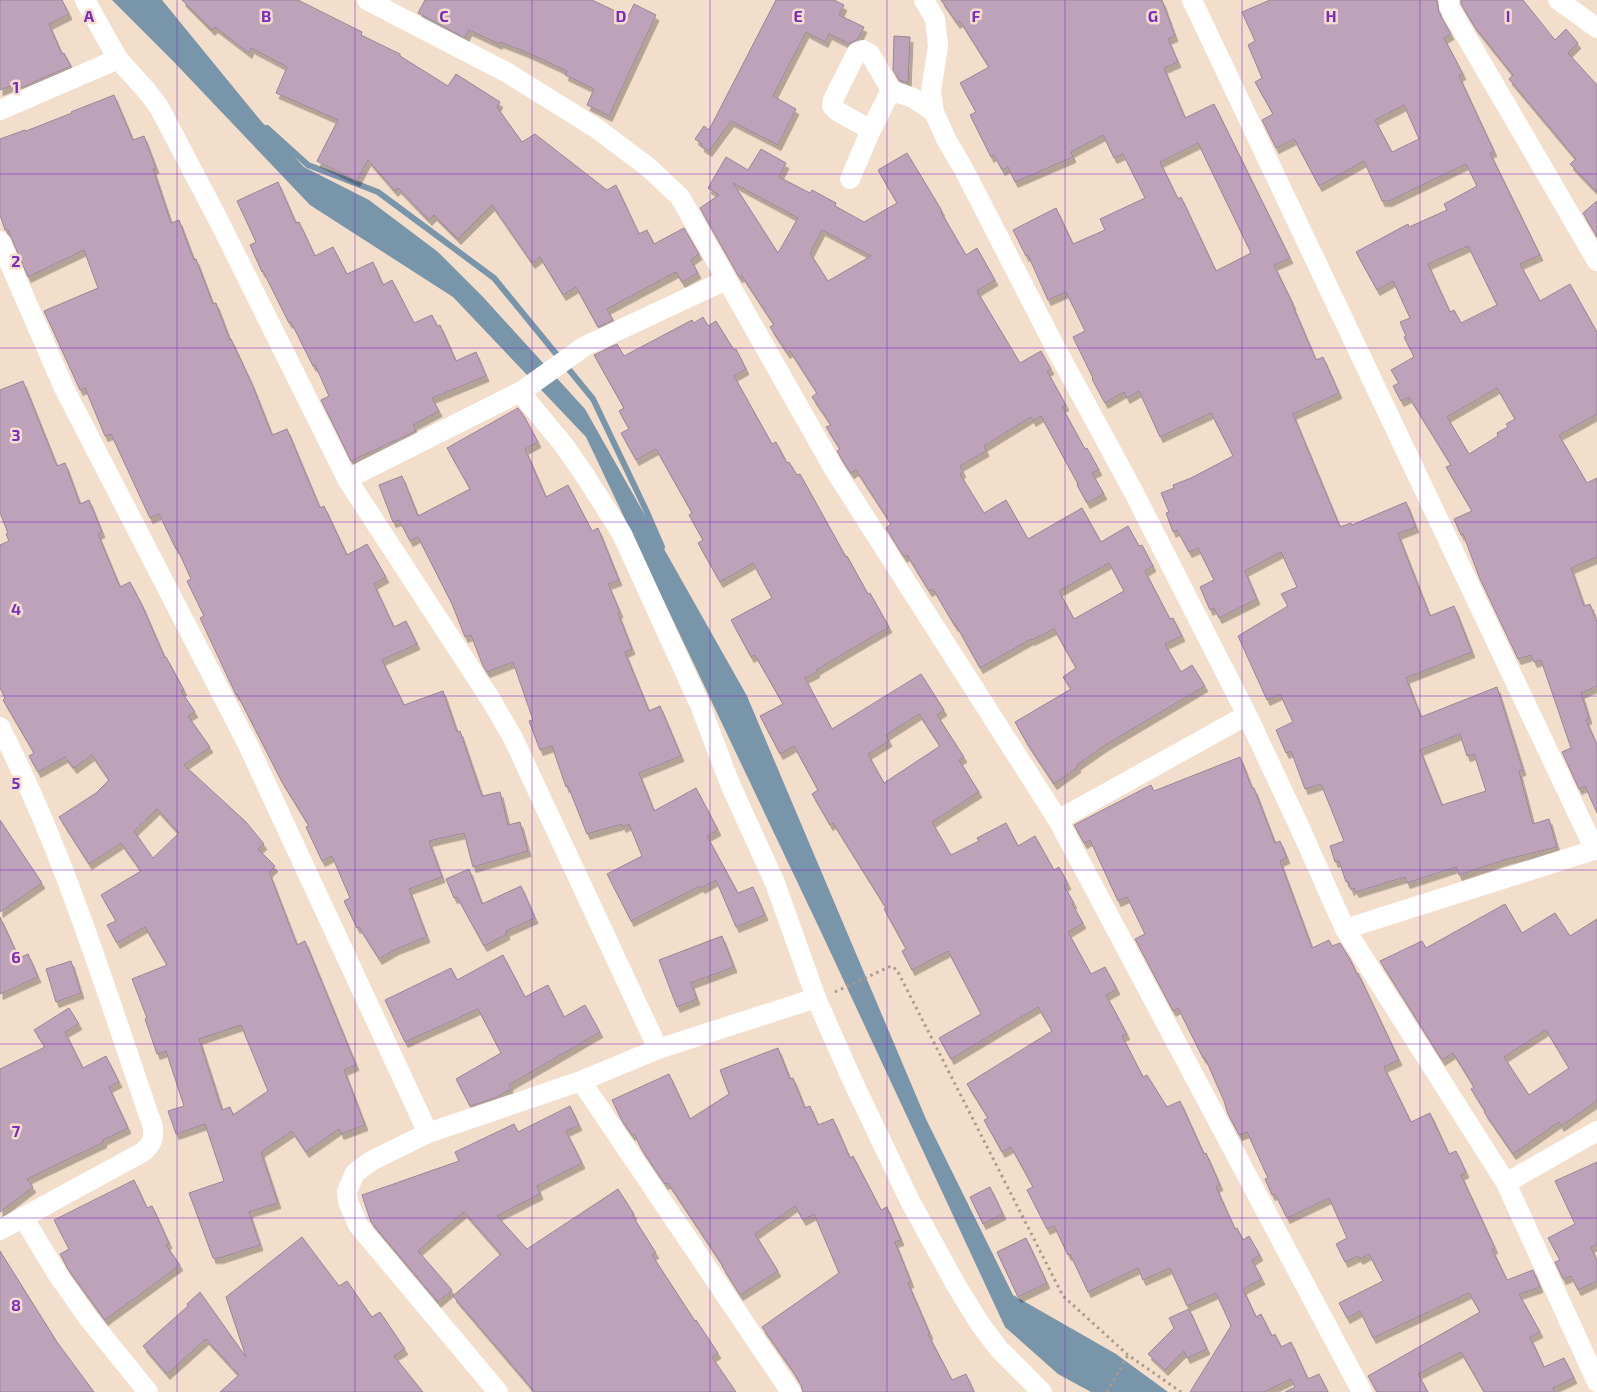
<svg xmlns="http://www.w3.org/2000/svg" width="1597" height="1392" font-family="'Exo 2',sans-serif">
<defs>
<filter id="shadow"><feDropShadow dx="3" dy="5.5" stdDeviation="0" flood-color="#0004"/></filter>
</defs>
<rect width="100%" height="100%" fill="#f3decb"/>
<polygon fill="#7895aa" points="112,0 162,0 261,121 304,167 369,200 438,252 483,297 585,409 747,696 926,1119 1013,1295 1116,1354 1168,1392 1091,1392 1058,1374 1005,1327 822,934 586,437 453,297 310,205 173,61"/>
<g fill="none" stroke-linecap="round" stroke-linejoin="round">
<polyline stroke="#7895aa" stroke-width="6" points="267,128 308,165 378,192 494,278 593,399 646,510 662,547"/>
</g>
<g fill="#bea2ba" stroke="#998697" fill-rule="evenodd" filter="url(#shadow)">
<polygon points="0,0 62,0 69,14 49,24 62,54 64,53 71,66 16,90 13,85 0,90"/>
<polygon points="182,0 298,0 362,32 361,35 400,54 400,56 448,86 456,74 500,102 497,107 522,142 535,134 607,190 616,185 639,234 647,230 654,244 684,228 699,254 691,260 698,273 682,282 676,272 607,309 613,320 598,327 576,287 563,295 540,257 532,263 492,205 458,239 434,215 429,220 398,188 395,191 368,160 357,181 317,161 338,120 276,93 287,67 251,48 249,53 215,27 212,30"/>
<polygon points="425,0 592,0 628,17 634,4 656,15 609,116 587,105 594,89 565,75 567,71 528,53 500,42 499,44 469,30 465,38 418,13"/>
<polygon points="776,0 834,0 844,5 839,15 864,27 858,39 849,44 829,34 825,42 806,32 773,96 796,109 778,145 731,121 709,151 701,146 702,144 695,139 704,126 709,130"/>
<path d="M941,0h221l13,36 -7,3 10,23 -14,6 21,50 29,-14 76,154 -16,7 19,39h-1l24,56 7,-3 16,36 -46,21 47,113 11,-4 1,2 54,-23 10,25 -18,7 32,82 24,-10 18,46 -66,26 15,39 76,-30 26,83 -4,1 14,53 16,-5 8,28 -50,12 -48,16 -3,-8 -49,16 -2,-6 -49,15 -2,-4 -3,2 -3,-9 -2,1 -7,-21 -4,1 -5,-16 14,-5 -23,-57 -16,5 -14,-38 -5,2 -10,-23 17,-8 -13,-28 -13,6 -29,-64 50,-30 -7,-12 16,-7 -16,-35 -36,19 12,28 -38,19 -5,-10 -4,2 -10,-23 14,-7 -16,-32 -9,4 -12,-22 -4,2 -7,-19 3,-1 -8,-19 13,-5 -1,-3 18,-7 42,-22 -22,-43 -51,24 -21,-46 -12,7 -3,-6 -19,11 -13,-24 1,-1 -20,-41 12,-6 -19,-39 -18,8 -20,-45 -2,1 -13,-26 43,-22 17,36 32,-14 -5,-11 45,-21 -22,-44 -9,4 -11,-23 -32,17 2,5 -58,25 -7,-15 -6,3 -8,-15 -3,2 -21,-42 6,-3 -16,-29 29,-16 -29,-46 -3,2zM1198,143l53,110 -35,18 -35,-74 -3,2 -18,-37zM1460,734l7,22 7,-2 12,37 -44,14 -22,-55z"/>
<path d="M1270,0h167l2,13 12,21 -7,4 19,36 -4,2 35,75 -4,2 50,102 -20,9 20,37 30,-17 27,48v82l-38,21 28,48 10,-5v79l-26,11 13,38 6,-2 7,18v64l-16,7 8,25 -3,2 11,25v68l-12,-27 -6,3 -17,-37 9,-4 -30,-88 -7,2 -3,-7 -13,4 -38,-80 -17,-45 -2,1 -7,-16 18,-8 -26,-44 5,-2 -42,-68 -8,4 -8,-15 6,-3 -8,-13 23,-13 -10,-20 2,-1 -6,-14 10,-4 -17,-37 -16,9 -21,-38 52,-28 1,3 38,-17 -3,-6 33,-18 -11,-22 -77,37h-7l-18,-40 -45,25 -25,-47 -18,9 -14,-28 11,-6 -18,-32 7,-4 -14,-33 7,-4 -13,-29zM1404,105l15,34 -27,13 -17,-32zM1468,246l29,59 -36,18 -7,-13 -4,2 -22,-48zM1497,388l18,31 -9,5 2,3 -11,6 1,3 -29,18 -22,-37z"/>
<polygon points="1461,0 1523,0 1555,40 1566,29 1578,43 1568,53 1597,85 1597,192 1570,164 1576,159 1509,79 1513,75 1474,26 1461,4"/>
<polygon points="894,36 910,37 908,83 899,80 893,70"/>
<polygon points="114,95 133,140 144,136 156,168 153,169 171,223 179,220 194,260 196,259 213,304 216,303 230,340 231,339 252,384 272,435 287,429 320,508 324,506 347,555 367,544 386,577 374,584 394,627 406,621 417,644 382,660 404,705 443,691 457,732 460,731 482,796 500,792 508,825 520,822 528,851 473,867 464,833 429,841 442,877 409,889 427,937 396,949 379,959 359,927 357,928 344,901 350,898 332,856 322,861 306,827 309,826 282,782 237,694 236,695 200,618 204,616 187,581 191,579 177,548 176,549 159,514 150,518 111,434 105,436 85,388 80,390 44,311 98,288 84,250 28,277 8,230 5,230 0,215 0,139 25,130 26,131 72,113 71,112"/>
<path d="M761,149l25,14 -7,14 31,16 2,-3 24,13 -1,3 29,16 33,-19 -19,-33 29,-17 35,58 -1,1 25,43 11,-7 18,32 -18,11 43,72 21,-12 10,18 -4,2 19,34 -4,2 23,42 2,-1 12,22 -7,3 12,21 -17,9 -10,-18 1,-1 -37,-68 -8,5 -2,-4 -47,29 2,5 -26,15 3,6 -3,2 24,39 22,-13 22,39 54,-31 19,34 27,-16 11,20 3,-1 11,21 -8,5 25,48 3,-1 9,18 -17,8 16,28 11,-7 13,21 -101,60 -27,19 1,2 -24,17 -26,-39 -13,-23 56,-33 -8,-12 13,-9 -22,-39 -22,11 -1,-1 -51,29 -24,-43 -1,1 -22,-37 -4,2 -22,-36 -3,2 -18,-29 5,-4 -35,-54 -5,3 -7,-10 -7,-12 3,-2 -14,-22 5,-2 -19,-28 5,-4 -27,-42 -3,2 -17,-26 4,-2 -32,-49 -3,1 -39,-69 19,-13 -11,-7 18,-31 22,13zM733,183l65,35 -20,35 -25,-39zM822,230l49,26 -43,25 -18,-28zM1109,563l15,28 -50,28 -15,-28z"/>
<polygon points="278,182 296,223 299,222 315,256 333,247 347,274 373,262 383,285 392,280 414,323 432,315 437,326 440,325 456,361 476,352 486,376 432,398 439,411 413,425 416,431 351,461 321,400 329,396 315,365 313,366 291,322 289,323 263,271 262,272 250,245 256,242 237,201"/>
<polygon points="1597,201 1597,237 1583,213"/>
<path d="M703,317l5,9 8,-5 18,29 2,-1 10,20 -12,7 38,68 4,-2 11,21 2,-1 8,13 3,-1 46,83 1,-1 21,38 2,-1 19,34 -73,43 1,2 -12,6 27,51 89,-55 23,36 -7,5 27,42 -5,3 20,32 -47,30 19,33 28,-14 -2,-3 29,-15 12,23 17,-10 19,34 5,-3 9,17 -4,2 10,17 -2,1 11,19 -15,9 23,42 14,-7 12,22 -11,6 21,39 -5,2 21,41 4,-2 20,32 13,-6 24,53 2,-1 14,32 -4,2 19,42 2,-1 6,12 6,-4 11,19 -8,5 10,19 -19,10 13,28 5,-3 11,22 3,-2 6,13 10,-5 17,37 11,-5 9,18h-43l10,-5 -4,-8 -27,13h-74l41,-66 -15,-33 -29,13 -17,-38 -27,12 -5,-12 -50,24 -18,-38 -2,1 -14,-29 -7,3 -20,-39 6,-3 -22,-40 -9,5 -18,-32 4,-2 -21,-34 85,-53 -14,-24 -87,52 -12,-21 42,-24 -33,-63 -36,19 -10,-19 4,-2 -22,-40 2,-1 -53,-85 -3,2 -18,-31 6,-4 -24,-44 -14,8 -20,-38 23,-12 -28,-49 -4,2 -20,-37 41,-22 -19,-35 -33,19 -22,-39 5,-3 -14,-25 3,-2 -36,-64 -20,11 -15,-27 8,-4 -10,-18 5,-3 -30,-53 23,-11 7,12 68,-36 2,3zM919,714l21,32 -56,37 -16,-29 21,-13 -3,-6z"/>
<path d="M23,381l34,85 8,-3 15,41 9,-4 13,32 -4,2 22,53 10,-5 12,23 23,53 1,-1 18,33 -3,1 14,21 -7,4 22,31 -26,18 62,57 18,22 -6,5 17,17 -6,6 28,73 8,-4 51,124 -12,5 21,55 -24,9 -2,-5 -33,23 -14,-21 -31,21 17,51 -29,9 11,33 -40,13h-7l-24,-65 35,-12 -19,-57 -29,10 -8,-23 16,-5 -18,-55 -9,3 -12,-35 2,-1 -15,-39 35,-14 -22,-38 -28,16 -10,-18 9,-4 -15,-26 40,-24 -20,-28 -32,21 -30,-47 37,-24 13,-13 -17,-25 -18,13 -9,-11 -27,15 -9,-16 5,-3 -31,-53 2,-2 -5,-10v-143l9,-4 -3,-7 2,-1 -8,-20v-123zM157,809l22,24 -26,25 -19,-27zM241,1025l27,66 -35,24 -3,-8 -8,3 -23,-71z"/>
<polygon points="518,408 524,416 538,442 525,449 546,497 568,485 592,531 598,528 619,580 608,584 620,612 618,613 632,649 625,652 649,711 660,706 681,756 639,773 654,811 696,788 718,830 707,836 738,893 753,887 765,915 736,927 716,880 702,888 700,886 631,921 607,874 642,856 629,824 623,827 622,824 587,834 568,786 566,787 552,746 540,750 529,721 533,720 513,662 487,672 483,666 471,635 465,637 452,604 418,537 410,541 399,520 393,522 379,485 402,476 418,516 470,489 447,448"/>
<polygon points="1240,757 1252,788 1254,788 1275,843 1280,841 1287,858 1280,861 1312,948 1329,940 1332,946 1340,943 1350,959 1357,974 1358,973 1399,1060 1384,1067 1411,1122 1430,1113 1449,1154 1456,1151 1466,1172 1461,1175 1495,1248 1492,1249 1507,1280 1533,1270 1540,1287 1519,1294 1540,1332 1530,1337 1544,1367 1564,1358 1574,1378 1553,1388 1555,1392 1484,1392 1461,1352 1418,1374 1428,1392 1377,1392 1368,1376 1480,1312 1469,1293 1373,1338 1360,1311 1347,1318 1339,1303 1383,1281 1369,1254 1360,1259 1358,1256 1345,1262 1336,1244 1347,1238 1329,1198 1287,1218 1275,1194 1272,1195 1265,1179 1268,1178 1247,1132 1239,1135 1228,1114 1224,1101 1205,1058 1203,1058 1178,1008 1173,1011 1135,939 1145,934 1127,897 1118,901 1090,840 1084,843 1074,825 1151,785 1154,791"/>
<polygon points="0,820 42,883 0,912"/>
<polygon points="469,869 482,904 521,886 535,918 506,931 507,934 484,946 457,897 454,898 446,879"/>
<path d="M1505,904l17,29 33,-20 15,23 27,-17v182l-36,25 -2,-4 -46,32 -29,-42 1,-1 -14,-22 3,-2 -21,-34 -11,7 -62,-99 42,-20 4,7zM1546,1030l23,38 -40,27 -25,-38z"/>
<polygon points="0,917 19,958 28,954 38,977 0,994"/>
<polygon points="722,936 734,967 691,983 697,999 677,1007 659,960"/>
<polygon points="503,955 525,997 548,985 564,1017 585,1005 600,1032 509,1085 511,1089 495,1098 470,1106 456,1079 501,1053 478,1009 405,1042 385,1000 451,968 457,980"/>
<polygon points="71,961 81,993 56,1002 46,969"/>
<polygon points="69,1008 79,1024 65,1032 83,1068 106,1056 119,1082 109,1087 128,1128 103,1140 104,1142 27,1179 33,1187 0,1212 0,1069 45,1047 34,1030"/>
<polygon points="778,1048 790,1079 793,1078 805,1108 810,1106 818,1125 833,1119 850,1158 853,1156 881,1210 887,1207 901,1240 895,1242 911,1282 908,1283 930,1334 928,1334 952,1380 966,1374 974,1392 803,1392 801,1385 792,1370 762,1327 839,1273 814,1214 803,1220 795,1206 755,1234 778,1271 740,1295 722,1266 723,1266 668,1183 665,1184 642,1150 634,1134 632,1135 621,1119 612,1100 669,1074 690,1119 729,1094 720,1070"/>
<polygon points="570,1106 579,1125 566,1131 582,1163 537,1186 540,1194 497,1216 527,1249 618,1189 634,1214 632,1215 656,1253 652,1255 695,1321 696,1320 718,1353 712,1357 736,1392 535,1392 453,1296 501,1254 464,1212 418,1251 452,1290 438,1302 371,1222 362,1195 459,1161 455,1152 514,1124 518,1132"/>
<polygon points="1597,1162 1597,1244 1591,1247 1597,1261 1597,1281 1578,1290 1571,1276 1563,1279 1555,1262 1560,1260 1548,1238 1575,1224 1555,1181"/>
<polygon points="134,1180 147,1208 152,1206 169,1243 166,1245 180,1265 105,1320 68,1269 60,1254 69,1249 54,1220"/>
<polygon points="990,1187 1003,1214 983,1224 970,1197"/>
<polygon points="302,1237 339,1286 347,1281 372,1317 380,1312 405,1349 394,1356 423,1392 220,1392 239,1375 206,1339 167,1374 143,1346 188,1306 187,1304 200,1292 246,1357 226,1297"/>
<polygon points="1026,1238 1047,1283 1018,1297 997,1252"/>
<polygon points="0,1251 57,1342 94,1392 0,1392"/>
<polygon points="1189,1309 1207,1349 1187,1358 1184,1351 1165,1370 1148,1354 1174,1328 1169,1318"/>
</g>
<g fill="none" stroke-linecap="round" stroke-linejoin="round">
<g stroke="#ab9b8d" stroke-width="3" stroke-dasharray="2.5 4" stroke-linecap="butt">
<polyline points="835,992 891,966 897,970 1063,1296 1128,1355 1181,1392"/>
<polyline points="1107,1392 1128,1355"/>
</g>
<g stroke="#fff" stroke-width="20">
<polyline points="85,0 118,59 146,90 159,107 221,225 347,479 491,700 513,738 658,1049"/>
<polyline points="367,0 506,72 596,128 648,167 680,197 834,469 1058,820 1362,1392"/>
<polyline points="924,0 935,19 938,46 931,91 934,112 946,139 963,168 1054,345 1132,489 1247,715 1300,828 1345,929 1506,1183 1597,1382"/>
<polyline points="1192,0 1595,850"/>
<polyline points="1449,0 1449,7 1597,261"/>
<polyline points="1558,0 1597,28"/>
<polyline points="0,110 118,59"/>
<polyline points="871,130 837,111 832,106 833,100 857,52 863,50 870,54 891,90"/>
<polyline points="850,179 871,130 891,90 913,98 934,112"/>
<polyline points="0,241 64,388 248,745 428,1133"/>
<polyline points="520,392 563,444 586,477 622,534 700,705 730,784 775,883 816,998 853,1082 910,1201 956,1285 980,1324 999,1349 1042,1392"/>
<polyline points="347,479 522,391 585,346 726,280"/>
<path d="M0,727c65,127 106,265 153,400 1,12 -1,17 -10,25l-143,78"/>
<polyline points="1058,820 1247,715"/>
<polyline points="1345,929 1597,849"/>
<polyline points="581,1081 791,1392"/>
<polyline points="1506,1183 1597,1131"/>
<polyline points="23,1217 58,1275 89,1319 148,1392"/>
<polyline points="498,1392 358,1225 348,1202 347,1191 355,1173 371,1161 428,1133 581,1081 658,1049 816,998"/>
</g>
</g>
<path fill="none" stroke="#7b2cbf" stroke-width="1" stroke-opacity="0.55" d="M177,0v1392M355,0v1392M532,0v1392M710,0v1392M887,0v1392M1065,0v1392M1242,0v1392M1420,0v1392M0,174h1597M0,348h1597M0,522h1597M0,696h1597M0,870h1597M0,1044h1597M0,1218h1597"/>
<g font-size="16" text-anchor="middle" font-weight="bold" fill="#7b2cbf" stroke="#f3decb" stroke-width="5" stroke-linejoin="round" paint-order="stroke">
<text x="89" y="22">A</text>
<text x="266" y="22">B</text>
<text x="444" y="22">C</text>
<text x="621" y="22">D</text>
<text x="798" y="22">E</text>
<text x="976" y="22">F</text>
<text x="1153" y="22">G</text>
<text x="1331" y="22">H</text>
<text x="1508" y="22">I</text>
<text x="16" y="93">1</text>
<text x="16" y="267">2</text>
<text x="16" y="441">3</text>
<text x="16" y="615">4</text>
<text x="16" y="789">5</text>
<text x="16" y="963">6</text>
<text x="16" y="1137">7</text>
<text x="16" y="1311">8</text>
</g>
</svg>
